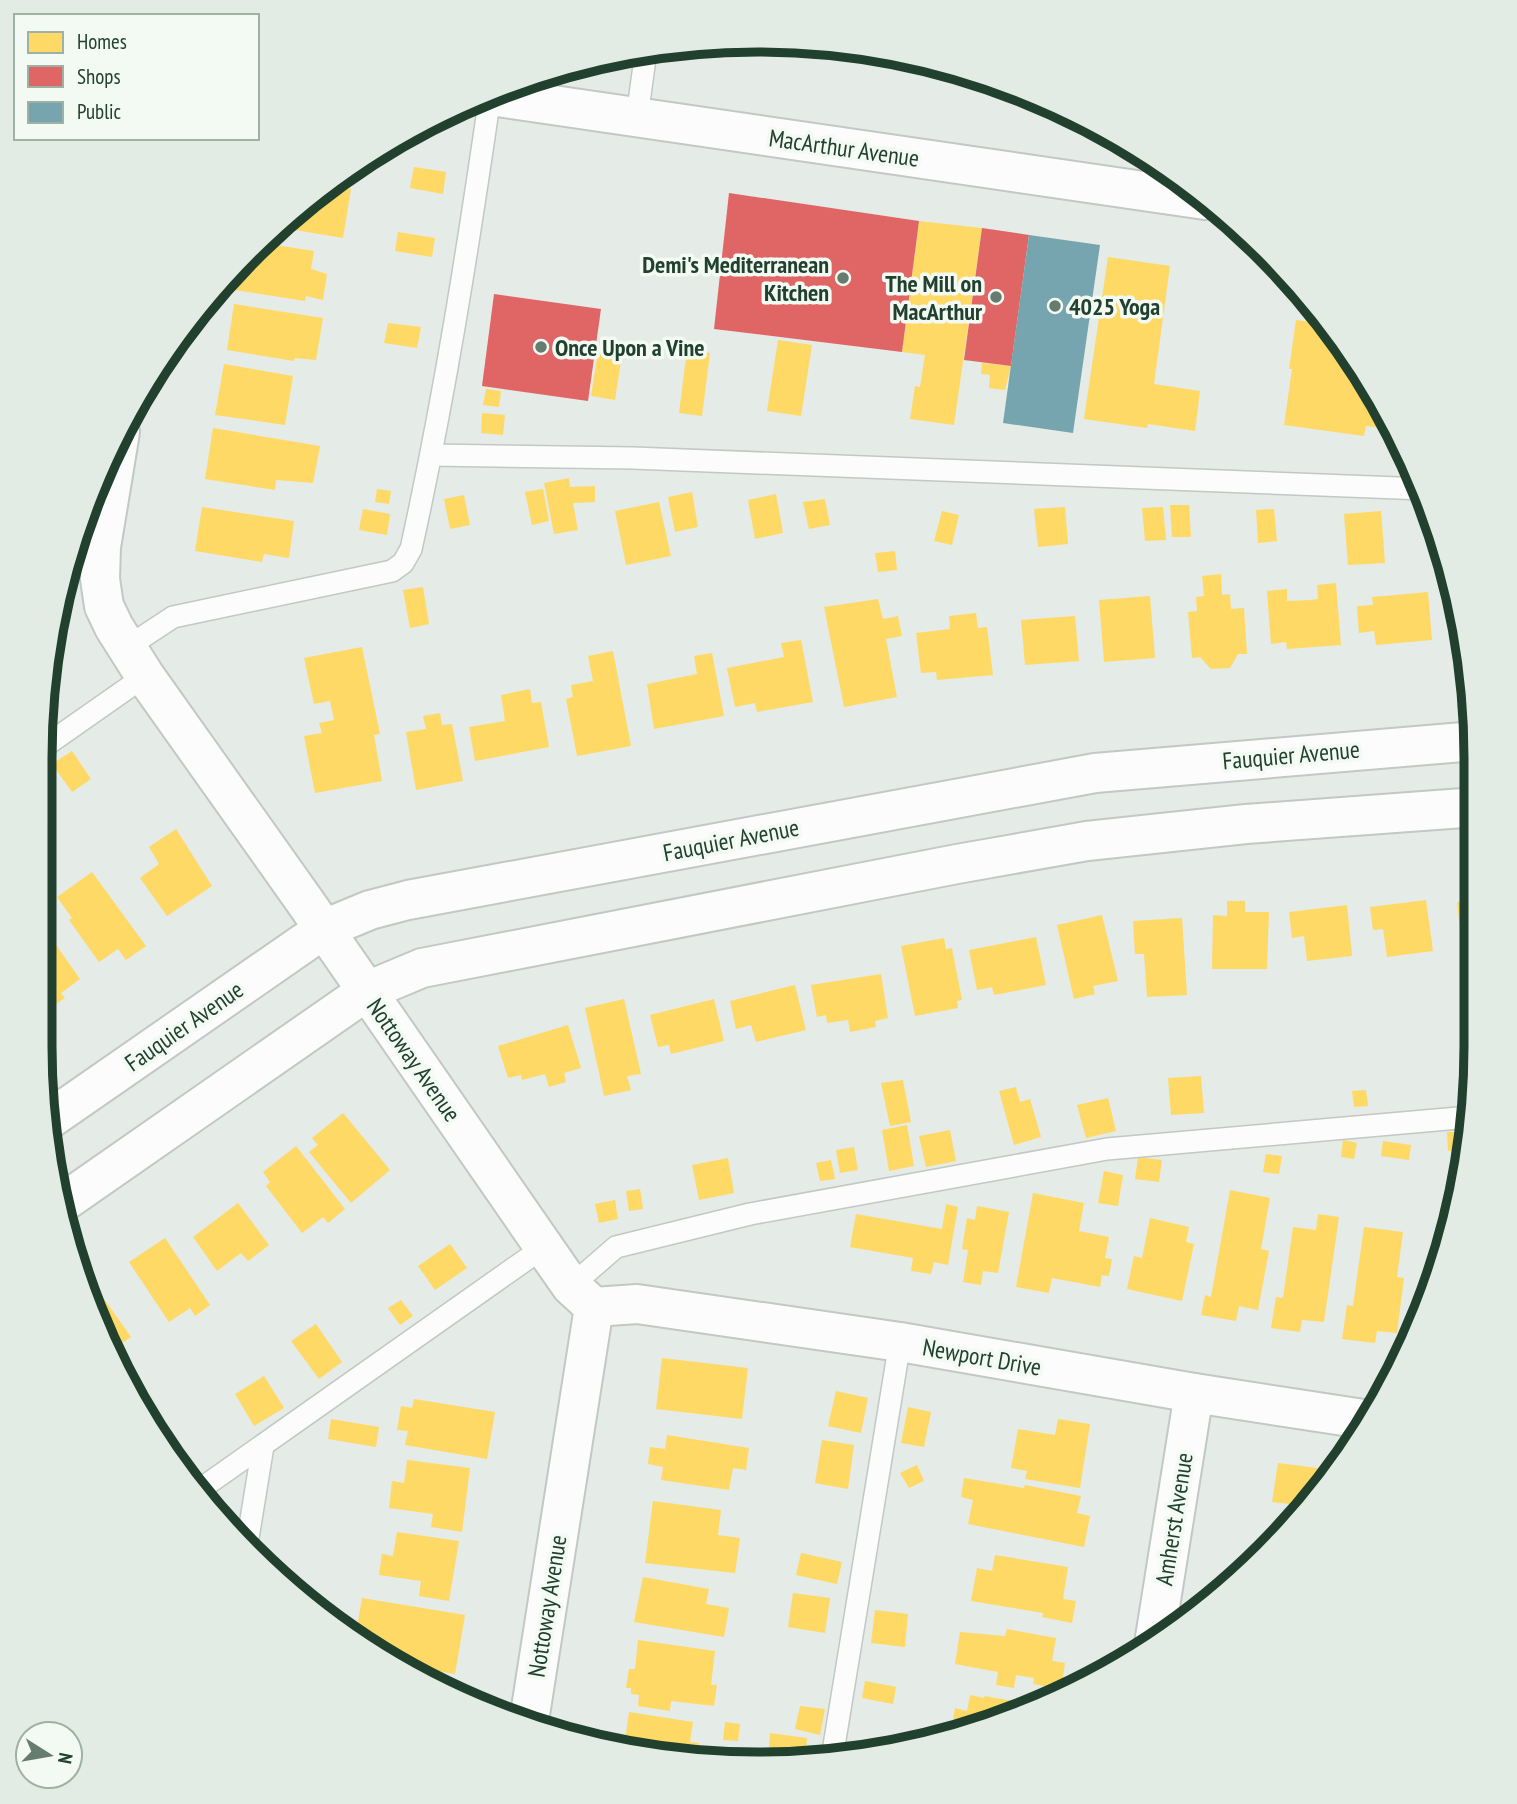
<svg xmlns="http://www.w3.org/2000/svg" width="1517" height="1804" font-family="'PT Sans Narrow',sans-serif">
<rect width="100%" height="100%" fill="#e5ebe6"/>
<g fill="#ffd966">
<polygon points="354,166 351,180 338,178 353,166"/>
<polygon points="414,167 446,172 443,194 410,188"/>
<polygon points="328,185 351,189 343,238 277,227"/>
<polygon points="919,221 982,228 954,425 910,419 915,386 920,387 925,355 902,352"/>
<polygon points="398,232 435,238 432,257 395,251"/>
<polygon points="262,243 314,251 311,269 327,274 323,300 306,296 305,301 235,290 239,267"/>
<polygon points="1108,257 1170,266 1154,384 1200,391 1195,431 1148,424 1147,428 1084,419"/>
<polygon points="234,304 323,318 316,360 295,358 294,361 227,350"/>
<polygon points="1296,320 1327,324 1356,360 1385,414 1383,428 1366,426 1364,436 1284,425 1292,369 1289,369"/>
<polygon points="388,323 421,327 417,348 384,343"/>
<polygon points="600,338 624,342 615,400 591,396"/>
<polygon points="778,340 812,345 801,416 767,411"/>
<polygon points="687,350 710,353 702,416 679,413"/>
<polygon points="982,363 1011,366 1005,390 989,388 990,375 981,374"/>
<polygon points="224,364 293,376 285,425 215,415"/>
<polygon points="486,389 501,391 499,407 483,405"/>
<polygon points="482,413 505,415 503,435 481,433"/>
<polygon points="213,428 320,446 313,483 276,480 275,490 205,479"/>
<polygon points="569,478 570,487 595,486 595,502 573,503 578,530 554,534 544,483"/>
<polygon points="377,489 391,491 389,504 375,502"/>
<polygon points="543,489 549,521 532,525 525,492"/>
<polygon points="692,492 698,527 675,532 668,497"/>
<polygon points="776,494 783,533 755,539 748,500"/>
<polygon points="464,495 470,525 450,529 444,499"/>
<polygon points="825,499 830,525 809,529 803,502"/>
<polygon points="659,502 671,556 626,565 615,511"/>
<polygon points="1170,505 1189,505 1191,537 1172,537"/>
<polygon points="202,507 294,521 289,558 264,554 262,562 195,551"/>
<polygon points="1065,507 1068,544 1038,547 1034,509"/>
<polygon points="1163,507 1166,540 1145,541 1142,508"/>
<polygon points="363,509 390,514 387,535 359,530"/>
<polygon points="1274,509 1277,541 1258,543 1256,510"/>
<polygon points="942,511 959,515 952,545 934,541"/>
<polygon points="1381,511 1385,563 1348,565 1344,514"/>
<polygon points="895,551 897,570 878,572 875,553"/>
<polygon points="1221,574 1222,595 1230,594 1231,609 1244,608 1247,654 1238,654 1230,668 1211,669 1200,657 1192,658 1188,612 1197,611 1196,597 1204,596 1202,576"/>
<polygon points="1336,583 1341,645 1287,649 1286,642 1271,644 1267,591 1287,589 1287,601 1311,600 1318,599 1317,585"/>
<polygon points="423,587 429,624 410,628 403,590"/>
<polygon points="1428,592 1432,640 1376,645 1374,631 1359,633 1357,606 1373,605 1372,597"/>
<polygon points="1150,596 1155,658 1104,662 1099,600"/>
<polygon points="878,599 883,619 898,616 902,636 886,639 897,697 844,707 824,607"/>
<polygon points="976,613 978,628 987,627 993,675 937,680 936,672 921,673 916,633 950,629 949,616"/>
<polygon points="1075,616 1079,661 1025,665 1021,620"/>
<polygon points="801,640 813,702 757,712 755,703 735,707 727,668 784,657 781,643"/>
<polygon points="362,647 380,734 374,735 382,781 315,793 304,736 322,733 319,723 334,720 330,701 314,704 304,658"/>
<polygon points="613,651 631,746 577,756 566,699 573,697 571,685 593,681 588,656"/>
<polygon points="712,653 724,716 654,729 647,684 697,674 694,656"/>
<polygon points="530,689 532,703 541,702 549,747 475,761 469,727 505,721 501,695"/>
<polygon points="440,713 442,725 452,724 463,781 416,790 406,732 426,729 423,716"/>
<polygon points="72,751 91,779 72,792 52,764"/>
<polygon points="176,829 212,886 167,916 140,878 159,864 149,847"/>
<polygon points="92,872 146,946 126,960 118,949 99,962 69,920 72,918 57,897"/>
<polygon points="1426,900 1433,951 1387,957 1383,929 1373,930 1370,907"/>
<polygon points="1476,900 1476,926 1460,928 1457,902"/>
<polygon points="1227,901 1245,901 1245,912 1269,912 1267,969 1212,969 1213,915 1227,916"/>
<polygon points="1347,905 1352,956 1307,961 1304,936 1292,938 1289,912"/>
<polygon points="1102,915 1118,981 1093,986 1095,994 1074,999 1057,925"/>
<polygon points="1182,918 1187,995 1147,997 1144,954 1135,954 1133,921"/>
<polygon points="42,925 80,979 61,993 65,998 41,1014"/>
<polygon points="1036,937 1046,985 994,995 992,987 977,990 969,950"/>
<polygon points="944,938 946,949 952,948 962,1000 957,1001 958,1008 915,1016 901,946"/>
<polygon points="881,974 888,1018 875,1021 876,1027 850,1032 848,1020 827,1023 826,1015 817,1017 811,985"/>
<polygon points="795,985 806,1030 756,1042 751,1025 736,1029 730,1001"/>
<polygon points="624,999 641,1074 627,1076 631,1090 604,1096 585,1008"/>
<polygon points="714,999 724,1041 671,1054 669,1045 658,1047 650,1015"/>
<polygon points="568,1025 581,1068 564,1073 566,1082 549,1087 545,1074 522,1080 521,1075 508,1078 498,1046"/>
<polygon points="1475,1070 1475,1093 1474,1101 1471,1101 1468,1071"/>
<polygon points="1201,1076 1204,1113 1171,1115 1168,1078"/>
<polygon points="903,1080 911,1122 890,1126 881,1083"/>
<polygon points="1016,1087 1020,1102 1030,1099 1041,1137 1014,1145 999,1091"/>
<polygon points="1366,1090 1368,1106 1354,1107 1352,1091"/>
<polygon points="1108,1098 1116,1131 1086,1138 1077,1105"/>
<polygon points="343,1113 390,1170 351,1203 309,1152 318,1145 312,1138"/>
<polygon points="907,1125 914,1166 889,1171 882,1130"/>
<polygon points="950,1130 956,1161 926,1167 919,1136"/>
<polygon points="1447,1132 1467,1132 1464,1150 1448,1151"/>
<polygon points="1343,1140 1357,1143 1354,1159 1341,1157"/>
<polygon points="1383,1141 1411,1145 1409,1160 1381,1156"/>
<polygon points="296,1146 345,1209 328,1223 323,1217 302,1233 266,1186 270,1182 263,1172"/>
<polygon points="854,1147 858,1170 840,1173 836,1150"/>
<polygon points="1266,1154 1282,1156 1279,1174 1263,1172"/>
<polygon points="1138,1157 1162,1160 1159,1182 1135,1179"/>
<polygon points="728,1158 734,1193 699,1200 692,1165"/>
<polygon points="831,1160 835,1179 820,1181 816,1163"/>
<polygon points="1104,1171 1123,1175 1118,1206 1098,1203"/>
<polygon points="640,1189 643,1209 629,1211 626,1191"/>
<polygon points="1230,1190 1270,1198 1261,1249 1269,1251 1258,1310 1239,1306 1236,1321 1201,1315 1205,1295 1211,1297"/>
<polygon points="1033,1193 1084,1203 1079,1231 1109,1237 1105,1258 1112,1259 1109,1276 1102,1275 1100,1287 1052,1278 1049,1293 1016,1287"/>
<polygon points="615,1200 618,1219 599,1223 595,1204"/>
<polygon points="238,1203 269,1245 248,1261 241,1253 217,1271 193,1237"/>
<polygon points="946,1204 958,1207 948,1265 934,1262 931,1274 911,1271 913,1258 850,1247 856,1214 942,1229"/>
<polygon points="977,1206 1009,1212 998,1273 983,1271 981,1285 963,1282 968,1250 962,1249 967,1218 975,1220"/>
<polygon points="1318,1214 1339,1217 1324,1322 1302,1320 1300,1332 1271,1328 1276,1297 1283,1298 1293,1227 1316,1230"/>
<polygon points="1150,1218 1189,1227 1186,1242 1194,1244 1182,1301 1127,1289 1134,1256 1142,1258"/>
<polygon points="1364,1227 1403,1232 1397,1277 1404,1278 1397,1333 1377,1331 1375,1343 1342,1339 1347,1305 1353,1306"/>
<polygon points="165,1238 210,1305 195,1316 190,1308 169,1322 129,1262"/>
<polygon points="450,1244 467,1268 435,1290 418,1266"/>
<polygon points="1433,1263 1441,1264 1439,1276 1429,1298"/>
<polygon points="102,1296 131,1337 110,1351 92,1303"/>
<polygon points="401,1300 413,1316 400,1325 388,1308"/>
<polygon points="316,1324 342,1362 319,1379 291,1341"/>
<polygon points="662,1358 748,1368 742,1419 656,1409"/>
<polygon points="264,1376 284,1408 254,1426 235,1394"/>
<polygon points="836,1391 868,1398 861,1433 828,1426"/>
<polygon points="414,1399 495,1412 487,1459 405,1445 408,1431 397,1430 401,1406 412,1408"/>
<polygon points="908,1407 931,1412 924,1447 901,1443"/>
<polygon points="331,1419 379,1427 376,1447 328,1439"/>
<polygon points="1058,1419 1090,1424 1080,1488 1025,1479 1027,1471 1011,1468 1018,1429 1055,1435"/>
<polygon points="667,1435 749,1448 746,1470 733,1468 729,1490 661,1480 663,1467 648,1464 650,1447 665,1449"/>
<polygon points="822,1440 854,1445 848,1489 815,1483"/>
<polygon points="407,1460 470,1468 462,1532 431,1527 433,1514 389,1508 392,1481 404,1483"/>
<polygon points="1278,1463 1333,1470 1308,1506 1272,1502"/>
<polygon points="917,1465 924,1481 909,1488 900,1473"/>
<polygon points="964,1478 1024,1488 1025,1485 1081,1496 1077,1513 1090,1516 1084,1547 968,1524 973,1500 961,1497"/>
<polygon points="653,1501 721,1510 718,1535 740,1538 735,1573 645,1563"/>
<polygon points="397,1532 459,1541 449,1601 419,1596 421,1581 379,1575 382,1554 393,1556"/>
<polygon points="801,1553 842,1562 837,1584 796,1575"/>
<polygon points="995,1555 1068,1567 1063,1599 1076,1601 1072,1623 1042,1617 1043,1613 971,1601 977,1568 992,1571"/>
<polygon points="643,1577 709,1589 706,1604 729,1608 724,1637 634,1622"/>
<polygon points="793,1593 830,1598 825,1633 788,1627"/>
<polygon points="362,1598 465,1615 455,1674 401,1665 359,1642 355,1639"/>
<polygon points="875,1610 908,1614 905,1647 871,1643"/>
<polygon points="1007,1629 1056,1638 1052,1661 1065,1663 1061,1689 1033,1684 1034,1678 1016,1675 1014,1688 996,1685 998,1672 955,1664 960,1632 1005,1636"/>
<polygon points="638,1640 715,1651 711,1685 717,1685 714,1706 671,1701 670,1711 638,1706 639,1695 631,1694 631,1688 626,1688 629,1669 635,1669"/>
<polygon points="865,1681 896,1687 893,1704 862,1698"/>
<polygon points="970,1695 984,1698 985,1696 1039,1706 951,1731 955,1708 967,1711"/>
<polygon points="800,1706 825,1709 820,1735 795,1729"/>
<polygon points="629,1712 693,1722 690,1742 699,1743 697,1758 665,1758 624,1747"/>
<polygon points="725,1722 740,1724 738,1741 723,1740"/>
<polygon points="770,1733 807,1738 806,1752 769,1748"/>
<polygon points="856,1745 876,1749 875,1751 854,1757"/>
</g>
<g fill="#e06666">
<polygon points="729,193 919,221 902,352 714,329"/>
<polygon points="982,228 1029,235 1011,366 964,360"/>
<polygon points="494,294 601,309 588,401 482,386"/>
</g>
<polygon fill="#76a5af" points="1029,235 1100,245 1073,433 1003,423"/>
<g fill="none" stroke-linecap="round" stroke-linejoin="round">
<defs>
<g id="service">
<polyline points="637,117 646,51"/>
<polyline points="431,455 633,458 1424,489"/>
<path d="M126,648l47,-31 219,-46 11,-8 8,-14c33,-149 57,-301 79,-453"/>
<polyline points="45,746 145,676"/>
<polyline points="571,1286 616,1247 750,1214 1107,1149 1470,1117"/>
<polyline points="199,1490 544,1247"/>
<polyline points="247,1544 263,1446"/>
<polyline points="832,1758 900,1342"/>
</g>
<g id="minor">
<polyline points="484,95 1205,200"/>
<polyline points="120,432 101,547 100,579 104,606 114,627 145,676 306,903 555,1263 571,1286 594,1307 529,1721"/>
<polyline points="594,1307 637,1304 900,1342 1194,1393 1370,1420"/>
<polyline points="1154,1644 1194,1393"/>
</g>
<g id="tertiary">
<polyline points="50,1119 324,929 370,910 408,900 1095,773 1475,741"/>
<polyline points="61,1204 367,991 422,968 957,864 1087,841 1246,824 1477,807"/>
</g>
</defs>
<use href="#service" stroke="#c2c8c3" stroke-width="24"/>
<use href="#minor" stroke="#c2c8c3" stroke-width="42"/>
<use href="#tertiary" stroke="#c2c8c3" stroke-width="42"/>
<use href="#service" stroke="#fbfcfb" stroke-width="21"/>
<use href="#minor" stroke="#fbfcfb" stroke-width="38"/>
<use href="#tertiary" stroke="#fbfcfb" stroke-width="38"/>
</g>
<g fill="#667c6e" stroke="#f3faf4" stroke-width="2.5">
<circle cx="843" cy="278" r="7"/>
<circle cx="996" cy="297" r="7"/>
<circle cx="1055" cy="306" r="7"/>
<circle cx="541" cy="347" r="7"/>
</g>
<g text-anchor="middle" dominant-baseline="central" stroke-width="7" stroke-linejoin="round" paint-order="stroke">
<g font-size="24" fill="#21402d" stroke="#f3faf4">
<text transform="translate(844 148) rotate(8)">MacArthur Avenue</text>
<text transform="translate(1291 755) rotate(-5)">Fauquier Avenue</text>
<text transform="translate(731 840) rotate(-11)">Fauquier Avenue</text>
<text transform="translate(184 1026) rotate(-35)">Fauquier Avenue</text>
<text transform="translate(414 1060) rotate(55)">Nottoway Avenue</text>
<text transform="translate(982 1357) rotate(10)">Newport Drive</text>
<text transform="translate(1174 1519) rotate(-81)">Amherst Avenue</text>
<text transform="translate(547 1606) rotate(-81)">Nottoway Avenue</text>
</g>
<g font-size="24" font-weight="bold" fill="#21402d" stroke="#f3faf4" text-anchor="end">
<text x="829" y="264">Demi's Mediterranean<tspan x="829" dy="28">Kitchen</tspan></text>
<text x="982" y="283">The Mill on<tspan x="982" dy="28">MacArthur</tspan></text>
<text x="1069" y="306" text-anchor="start">4025 Yoga</text>
<text x="555" y="347" text-anchor="start">Once Upon a Vine</text>
</g>
</g>
<path d="M0 0H1517V1804H0ZM758 52H758A706 706 0 0 1 1464 758V1046A706 706 0 0 1 758 1752H758A706 706 0 0 1 52 1046V758A706 706 0 0 1 758 52Z" fill="#e2ebe4" fill-rule="evenodd"/>
<path fill="none" stroke="#21402d" stroke-width="9" d="M758 52H758A706 706 0 0 1 1464 758V1046A706 706 0 0 1 758 1752H758A706 706 0 0 1 52 1046V758A706 706 0 0 1 758 52Z"/>
<rect x="14" y="14" width="245" height="126" fill="#f3faf4" stroke="#9fb0a4" stroke-width="2"/>
<rect x="28" y="32" width="35" height="21" fill="#ffd966" stroke="#9fb0a4" stroke-width="2"/>
<text x="77" y="49" font-size="21" fill="#21402d">Homes</text>
<rect x="28" y="66" width="35" height="21" fill="#e06666" stroke="#9fb0a4" stroke-width="2"/>
<text x="77" y="84" font-size="21" fill="#21402d">Shops</text>
<rect x="28" y="102" width="35" height="21" fill="#76a5af" stroke="#9fb0a4" stroke-width="2"/>
<text x="77" y="119" font-size="21" fill="#21402d">Public</text>
<g transform="translate(49 1755) rotate(101)"><circle r="33" fill="#f3faf4" stroke="#9fb0a4" stroke-width="2"/>
<path d="M0-5L12 26L0 18L-12 26Z" fill="#667c6e"/>
<text y="-10" font-size="19" font-weight="bold" text-anchor="middle" fill="#21402d">N</text>
</g>
</svg>
